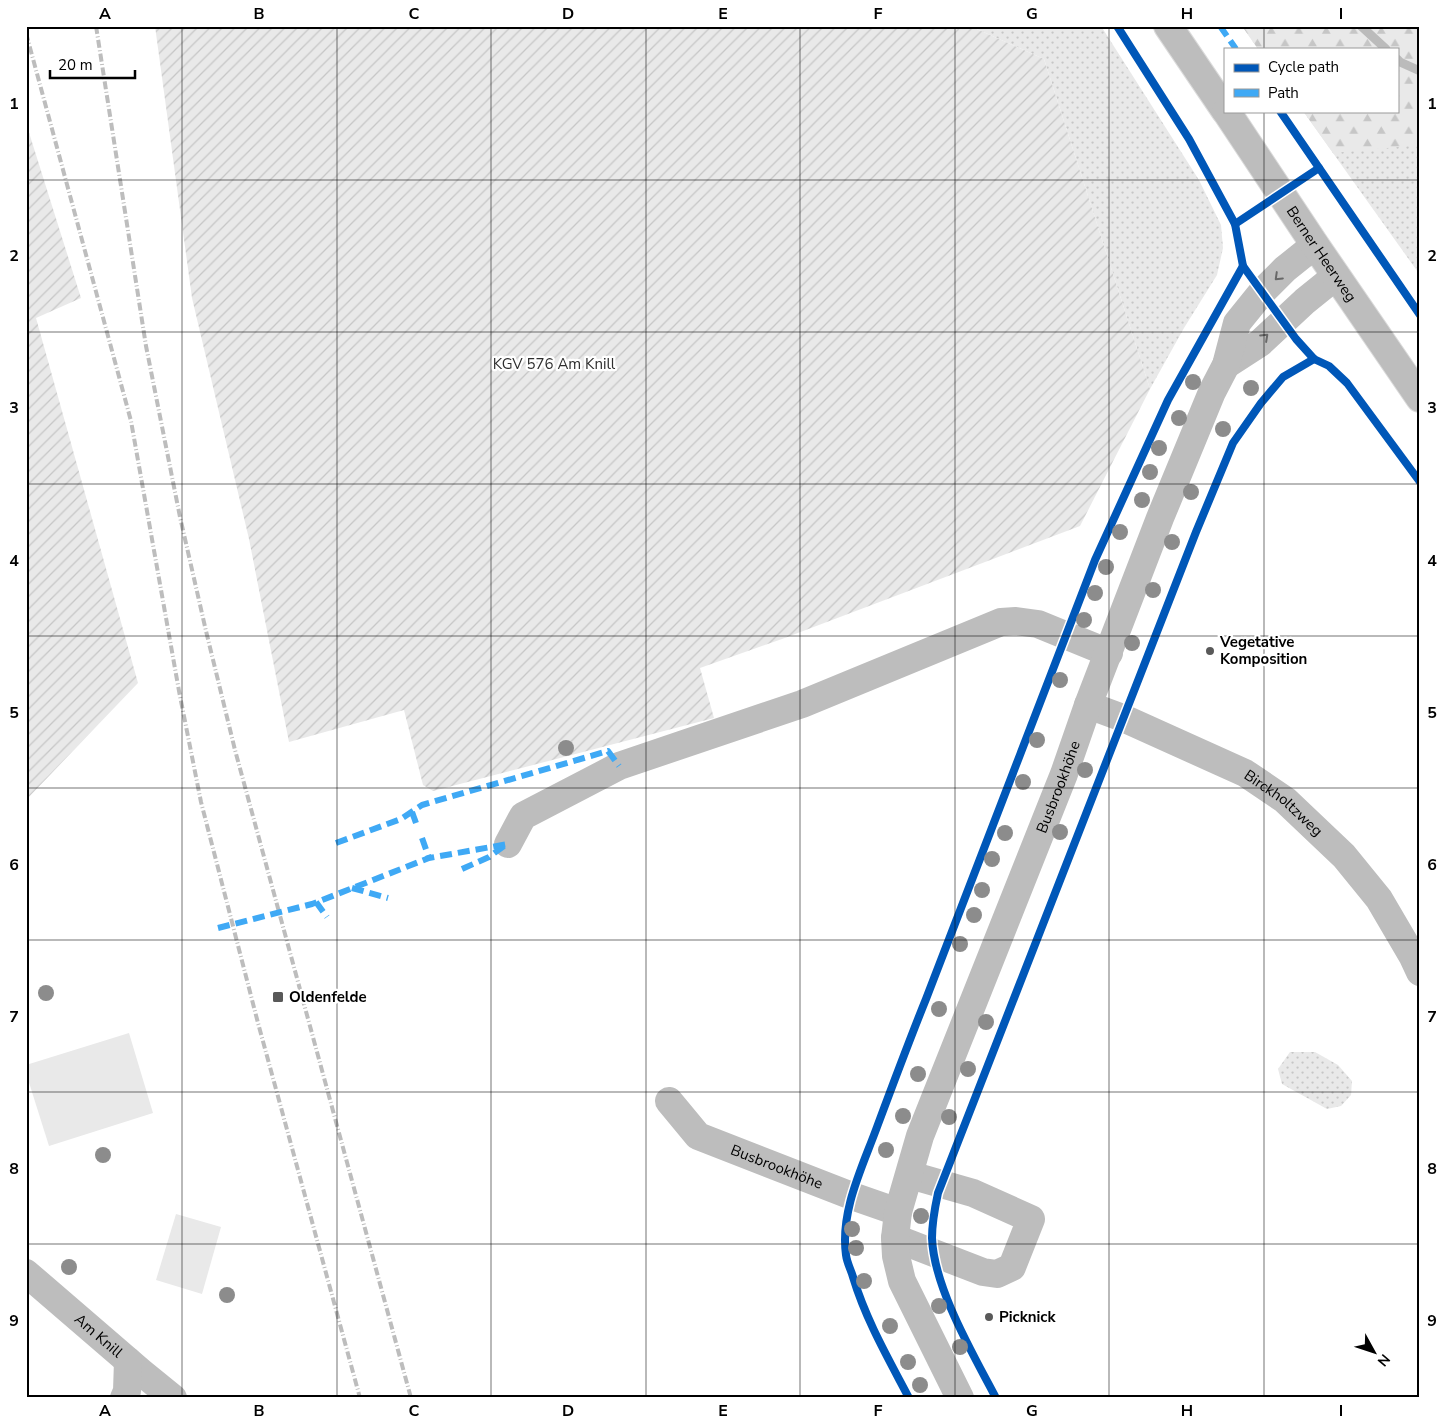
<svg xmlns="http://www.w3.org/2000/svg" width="1446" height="1424" font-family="'Nunito Sans',sans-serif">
<defs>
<pattern id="grass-dots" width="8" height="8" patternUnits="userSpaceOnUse" patternTransform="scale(1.25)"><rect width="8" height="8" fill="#e9e9e9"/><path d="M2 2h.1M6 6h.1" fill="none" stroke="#c6c6c6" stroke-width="1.8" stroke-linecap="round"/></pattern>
<pattern id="forest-firs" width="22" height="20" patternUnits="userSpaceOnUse" patternTransform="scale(1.25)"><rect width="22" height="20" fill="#e9e9e9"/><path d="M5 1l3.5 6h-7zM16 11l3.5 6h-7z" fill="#c6c6c6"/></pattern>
<pattern id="garden-furrows" width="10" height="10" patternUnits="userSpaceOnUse" patternTransform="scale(1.25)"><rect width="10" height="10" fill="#e9e9e9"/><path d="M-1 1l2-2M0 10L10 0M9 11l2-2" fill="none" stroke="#c6c6c6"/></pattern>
</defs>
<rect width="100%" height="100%" fill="#fff"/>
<g fill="url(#grass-dots)">
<polygon points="970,26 1101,26 1199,180 1221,225 1223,248 1217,275 1184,328 1150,389 1044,59"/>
<polygon points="1242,26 1420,26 1420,275 1303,111 1397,111 1397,49 1258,49"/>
<polygon points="1290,1052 1315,1052 1338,1065 1352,1081 1351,1095 1341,1106 1327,1109 1282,1084 1278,1069"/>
</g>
<polygon fill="url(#forest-firs)" points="1242,26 1420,26 1420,145 1333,153 1303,111 1397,111 1397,49 1258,49"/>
<g fill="url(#garden-furrows)">
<polygon points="155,26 970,26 1044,59 1150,389 1080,526 782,639 700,668 714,718 433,791 423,785 404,710 289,742 249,539 192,298"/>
<polygon points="26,123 81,298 36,318 138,683 26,800"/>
</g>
<g fill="#e9e9e9">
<polygon points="129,1033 153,1113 49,1146 26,1073 26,1065"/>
<polygon points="176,1214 221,1227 202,1294 156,1280"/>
</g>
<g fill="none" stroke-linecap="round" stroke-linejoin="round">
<g stroke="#bbb" stroke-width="9">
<polyline points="1361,26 1386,49"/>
<polyline points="1397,59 1400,62 1420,71"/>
</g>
<defs>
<g id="major">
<polyline points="1168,26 1225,110"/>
<path id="s5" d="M1226,111l89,134 105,153"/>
</g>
</defs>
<use href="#major" stroke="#dbdbdb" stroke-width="30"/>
<g stroke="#bdbdbd" stroke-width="28">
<polyline points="1226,365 1260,343 1305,301 1336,276"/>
<path id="s1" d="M1088,705l35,13 122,55 40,27 59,56 35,43 34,58 7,15"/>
<polyline points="508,844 523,816 619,766 802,704 1001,622 1016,621 1038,624 1109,653"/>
<path id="s2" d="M669,1101l29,35 154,60 46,16"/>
<polyline points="895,1238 983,1272 997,1274 1012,1267 1031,1219 973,1193 910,1175"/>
<path id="s3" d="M26,1273l115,99 32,26"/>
<polyline points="124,1398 127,1391 128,1361"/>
<path id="s4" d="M960,1398l-58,-117 -6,-25 -1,-18 3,-26 22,-76 144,-362 24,-69 72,-187 52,-126 14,-27 11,-42 25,-31 23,-23 30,-24"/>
</g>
<use href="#major" stroke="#bdbdbd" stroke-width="28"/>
<g stroke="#bdbdbd" stroke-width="4" stroke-dasharray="8 2.5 1 2.5" stroke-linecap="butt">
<polyline points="96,26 146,346 180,517 206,631 235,750 411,1398"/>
<polyline points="26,33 131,421 179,691 201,802 258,1023 360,1398"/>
</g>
<g stroke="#3fa9f5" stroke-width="6" stroke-dasharray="12 6" stroke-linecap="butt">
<polyline points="1220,26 1236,49"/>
<polyline points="412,812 416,823"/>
<polyline points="422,838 429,858"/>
<polyline points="336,843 401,819 422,805 608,751 619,766"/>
<polyline points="462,869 489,857 504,846"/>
<polyline points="352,888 388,898"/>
<polyline points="316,902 327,917"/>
<polyline points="218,928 312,904 429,858 508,844"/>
</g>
<defs>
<g id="cycleway">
<polyline points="1117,26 1189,139 1235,224 1243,266 1296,339 1314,359 1329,366 1347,383 1420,482"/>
<polyline points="1280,111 1420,315"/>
<polyline points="1235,224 1319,168"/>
<path d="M909,1398c-21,-40 -43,-78 -56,-121 -2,-7 -6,-14 -7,-22 -6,-44 16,-87 31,-128 16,-43 32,-86 49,-128l169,-439 73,-160 75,-134"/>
<path d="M996,1398c-23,-44 -62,-110 -64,-160 0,-15 3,-31 6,-45l258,-661 37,-89 28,-40 22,-26 31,-18"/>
</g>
</defs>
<use href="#cycleway" stroke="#fff" stroke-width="11"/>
<use href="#cycleway" stroke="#0057b8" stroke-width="8"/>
</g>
<g fill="#8c8c8c">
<circle cx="1193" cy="382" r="8"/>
<circle cx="1251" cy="388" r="8"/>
<circle cx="1179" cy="418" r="8"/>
<circle cx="1223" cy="429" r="8"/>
<circle cx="1159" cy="448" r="8"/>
<circle cx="1150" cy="472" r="8"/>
<circle cx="1191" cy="492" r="8"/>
<circle cx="1142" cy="500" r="8"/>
<circle cx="1120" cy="532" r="8"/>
<circle cx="1172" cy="542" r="8"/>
<circle cx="1106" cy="567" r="8"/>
<circle cx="1153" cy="590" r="8"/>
<circle cx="1095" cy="593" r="8"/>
<circle cx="1084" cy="620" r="8"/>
<circle cx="1132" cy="643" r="8"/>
<circle cx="1060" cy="680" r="8"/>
<circle cx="1037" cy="740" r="8"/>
<circle cx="566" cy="748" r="8"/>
<circle cx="1085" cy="770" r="8"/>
<circle cx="1023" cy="782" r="8"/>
<circle cx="1060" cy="832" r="8"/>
<circle cx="1005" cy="833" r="8"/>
<circle cx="992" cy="859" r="8"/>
<circle cx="982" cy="890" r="8"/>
<circle cx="974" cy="915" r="8"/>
<circle cx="960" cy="944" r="8"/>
<circle cx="46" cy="993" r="8"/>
<circle cx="939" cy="1009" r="8"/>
<circle cx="986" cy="1022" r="8"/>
<circle cx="968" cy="1069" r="8"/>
<circle cx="918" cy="1074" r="8"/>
<circle cx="903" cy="1116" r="8"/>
<circle cx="949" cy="1117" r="8"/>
<circle cx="886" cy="1150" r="8"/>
<circle cx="103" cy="1155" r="8"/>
<circle cx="921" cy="1216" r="8"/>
<circle cx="852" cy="1229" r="8"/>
<circle cx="856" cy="1248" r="8"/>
<circle cx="69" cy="1267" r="8"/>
<circle cx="864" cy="1281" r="8"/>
<circle cx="227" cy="1295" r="8"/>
<circle cx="939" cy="1306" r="8"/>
<circle cx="890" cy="1326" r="8"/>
<circle cx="960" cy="1347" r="8"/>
<circle cx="908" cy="1362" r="8"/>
<circle cx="920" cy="1385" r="8"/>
</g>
<defs><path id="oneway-chevron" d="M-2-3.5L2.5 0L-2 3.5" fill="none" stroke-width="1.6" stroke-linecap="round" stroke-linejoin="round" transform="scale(1.25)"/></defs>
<g stroke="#686868">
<use href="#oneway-chevron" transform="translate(1278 277) rotate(136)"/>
<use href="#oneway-chevron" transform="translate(1265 337) rotate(-43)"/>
</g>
<path fill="none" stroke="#000" stroke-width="1" stroke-opacity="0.55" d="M182,26v1372M337,26v1372M491,26v1372M646,26v1372M800,26v1372M955,26v1372M1109,26v1372M1264,26v23M1264,111v1287M26,180h1394M26,332h1394M26,484h1394M26,636h1394M26,788h1394M26,940h1394M26,1092h1394M26,1244h1394"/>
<g fill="#595959" stroke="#fff" stroke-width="2">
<circle cx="1210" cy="651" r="5"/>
<rect x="272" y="991" width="12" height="12" rx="2.5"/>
<circle cx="989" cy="1317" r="5"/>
</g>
<g text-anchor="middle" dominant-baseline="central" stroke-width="4.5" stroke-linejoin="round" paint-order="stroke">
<g font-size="15" fill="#000" stroke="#fff">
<text stroke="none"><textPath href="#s5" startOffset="172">Berner Heerweg</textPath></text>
<text stroke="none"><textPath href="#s4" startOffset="655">Busbrookhöhe</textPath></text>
<text stroke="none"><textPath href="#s1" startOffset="220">Birckholtzweg</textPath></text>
<text stroke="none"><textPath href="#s2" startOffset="130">Busbrookhöhe</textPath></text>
<text stroke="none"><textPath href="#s3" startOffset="96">Am Knill</textPath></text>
</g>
<g font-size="15" fill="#2e2e2e" stroke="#fff">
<text x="554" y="364">KGV 576 Am Knill</text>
</g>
<g font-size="15" font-weight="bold" fill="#000" stroke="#fff" text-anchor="start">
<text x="1220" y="642">Vegetative<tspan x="1220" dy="17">Komposition</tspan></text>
<text x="289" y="997">Oldenfelde</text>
<text x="999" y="1317">Picknick</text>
</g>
</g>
<rect width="1446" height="1424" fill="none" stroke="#ffffff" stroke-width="55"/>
<rect x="1224" y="48" width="175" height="65" fill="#ffffff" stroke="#999999"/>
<rect x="1234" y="64" width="25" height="8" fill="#0057b8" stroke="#999999"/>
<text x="1268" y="72" font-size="15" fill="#000000">Cycle path</text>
<rect x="1234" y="89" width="25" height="8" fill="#3fa9f5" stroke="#999999"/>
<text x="1268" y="98" font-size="15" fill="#000000">Path</text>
<g transform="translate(1374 1352) rotate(130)" stroke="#ffffff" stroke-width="4" paint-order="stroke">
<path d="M0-4L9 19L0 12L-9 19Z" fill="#000000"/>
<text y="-8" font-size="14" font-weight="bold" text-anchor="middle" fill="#000000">N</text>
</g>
<path d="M50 70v8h85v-8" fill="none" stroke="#000000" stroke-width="2.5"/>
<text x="58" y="70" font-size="15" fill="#000000" stroke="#ffffff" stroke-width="4" paint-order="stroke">20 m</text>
<rect x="28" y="28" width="1390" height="1368" fill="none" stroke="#000" stroke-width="2"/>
<g font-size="16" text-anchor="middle" font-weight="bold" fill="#000">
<text x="105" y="19">A</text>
<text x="259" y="19">B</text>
<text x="414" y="19">C</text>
<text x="568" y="19">D</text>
<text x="723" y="19">E</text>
<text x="878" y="19">F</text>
<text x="1032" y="19">G</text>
<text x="1187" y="19">H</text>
<text x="1341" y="19">I</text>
<text x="14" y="109">1</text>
<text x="1432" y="109">1</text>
<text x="14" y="261">2</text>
<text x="1432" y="261">2</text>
<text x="14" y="413">3</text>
<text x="1432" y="413">3</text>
<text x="14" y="566">4</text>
<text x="1432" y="566">4</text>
<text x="14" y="718">5</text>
<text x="1432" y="718">5</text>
<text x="14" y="870">6</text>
<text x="1432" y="870">6</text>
<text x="14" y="1022">7</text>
<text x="1432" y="1022">7</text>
<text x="14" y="1174">8</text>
<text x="1432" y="1174">8</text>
<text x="14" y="1326">9</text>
<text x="1432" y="1326">9</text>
<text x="105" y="1416">A</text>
<text x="259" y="1416">B</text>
<text x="414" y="1416">C</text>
<text x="568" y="1416">D</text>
<text x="723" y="1416">E</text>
<text x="878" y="1416">F</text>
<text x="1032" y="1416">G</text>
<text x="1187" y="1416">H</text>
<text x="1341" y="1416">I</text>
</g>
</svg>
